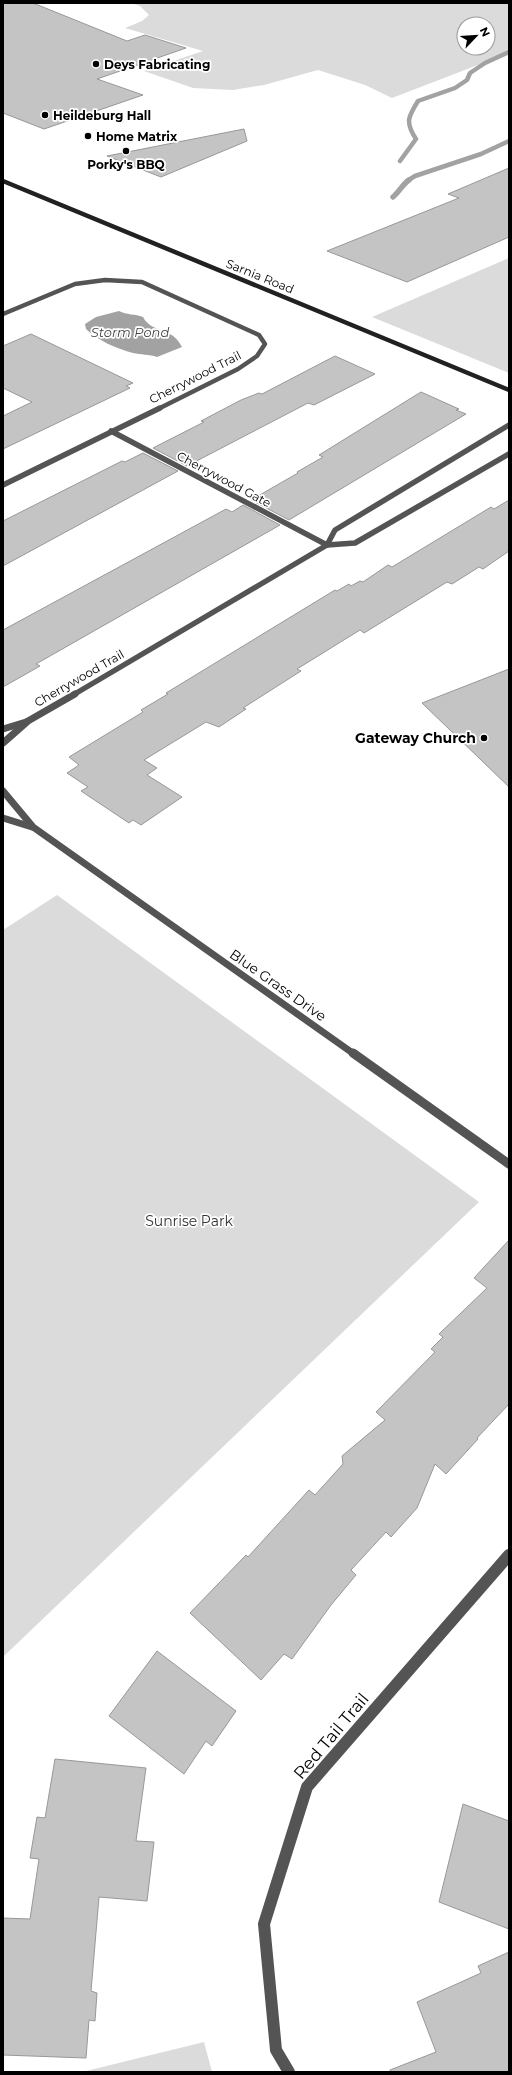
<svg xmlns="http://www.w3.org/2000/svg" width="512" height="2075" font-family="Montserrat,sans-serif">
<rect width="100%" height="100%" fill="#fff"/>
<g fill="#dbdbdb" fill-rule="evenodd">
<path d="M131,3h378v50l-117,45 -27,-13 -47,-15 -54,15 -31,5 -40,-2 -49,-17 59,-20 -78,-23 17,-7 7,-6 -9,-9zM464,24h24v24h-24z"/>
<polygon points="509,258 509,373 372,317"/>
<polygon points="57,895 479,1202 3,1657 3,930"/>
<polygon points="204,2042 212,2072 82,2072"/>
</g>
<path fill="#a2a2a2" d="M119,311c8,4 16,3 24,6 9,17 29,9 39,30l-25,10c-8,-3 -16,-2 -24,-4 -16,-4 -36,-13 -47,-24l-1,-5 11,-7z"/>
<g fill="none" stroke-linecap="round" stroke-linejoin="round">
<g stroke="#a2a2a2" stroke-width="4.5">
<path d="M400,161l16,-22c-11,-17 -8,-22 2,-38l37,-13 12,-8 3,-7 15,-10 24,-11"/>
<polyline points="407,181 415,176 481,154 509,141"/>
</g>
<path stroke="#a2a2a2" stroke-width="5.5" d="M393,197c6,-5 9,-12 16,-17"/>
</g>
<g fill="#c4c4c4" stroke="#989898">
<polygon points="3,3 33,3 127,41 145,35 186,48 97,79 143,95 44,129 3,113"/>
<polygon points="244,129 247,141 161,177 107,156"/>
<polygon points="509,168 509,237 407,282 327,251 459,198 448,194"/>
<polygon points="31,334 133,383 126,386 130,388 3,449 3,416 32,402 3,388 3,346"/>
<polygon points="335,356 375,374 314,405 308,403 187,466 153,448 204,422 201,421 241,400 259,393 262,394"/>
<polygon points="421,392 459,409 456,410 466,414 289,520 251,500 298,473 297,472 323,457 319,455"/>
<polygon points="143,453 178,471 3,566 3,521 122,461 125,462"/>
<polygon points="509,500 509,551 483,569 479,567 452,584 447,582 364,633 360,630 297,669 301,671 243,708 246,709 219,727 206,722 144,760 157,768 147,775 182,797 141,825 133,820 129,823 81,791 88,787 67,773 79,765 69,757 143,712 141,710 168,694 166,693 335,590 337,591 349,584 351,586 360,581 363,582 388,565 392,567 491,507 494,509"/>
<polygon points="243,505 280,525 36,664 40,666 3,687 3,630 226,509 232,512"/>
<polygon points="509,669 509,787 422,703"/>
<polygon points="509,1240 509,1404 477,1438 478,1439 446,1474 435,1464 417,1508 391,1537 386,1532 351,1570 356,1575 331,1605 292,1659 284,1654 261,1680 190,1613 246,1555 248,1557 309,1490 315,1495 343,1464 342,1456 385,1420 376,1412 435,1352 431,1349 443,1337 439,1334 487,1288 474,1278"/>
<polygon points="157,1651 236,1711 212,1746 206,1741 184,1774 109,1716"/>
<polygon points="55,1759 146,1768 136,1841 154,1842 147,1901 99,1897 91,1991 97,1993 95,2021 89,2020 86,2058 3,2055 3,1918 30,1919 39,1859 30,1858 37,1817 45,1818"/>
<polygon points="463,1804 509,1821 509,1929 439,1902"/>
<polygon points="509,1952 509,2072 390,2072 390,2070 436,2052 417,2002 481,1973 478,1966"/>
</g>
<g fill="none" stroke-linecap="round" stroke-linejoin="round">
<polyline stroke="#545454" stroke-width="4.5" points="3,314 75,284 105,280 142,282 259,335 265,344 257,356 238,369 158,409"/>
<g stroke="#545454" stroke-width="5.5">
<polyline points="111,431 327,545"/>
<polyline points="3,485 160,408"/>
</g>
<polyline stroke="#545454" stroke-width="12" points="289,2072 276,2050 264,1924 307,1787 509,1555"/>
<g stroke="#545454" stroke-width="5.5">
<polyline points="327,545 335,530 509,425"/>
<polyline points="73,695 327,545 355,543 509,454"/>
</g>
<g stroke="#545454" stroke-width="7">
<polyline points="3,729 26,722"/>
<polyline points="3,743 28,721 75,694"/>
<polyline points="3,791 33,827 354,1054"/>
<polyline points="3,818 32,827"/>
</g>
<polyline stroke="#545454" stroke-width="9" points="353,1053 509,1164"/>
<polyline stroke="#212121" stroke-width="4.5" points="3,181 509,390"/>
</g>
<g fill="#000" stroke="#fff" stroke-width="1.5">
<circle cx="96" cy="64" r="4"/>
<circle cx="45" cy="115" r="4"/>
<circle cx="88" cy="136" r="4"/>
<circle cx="126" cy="151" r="4"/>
<circle cx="484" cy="738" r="4"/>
</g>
<g text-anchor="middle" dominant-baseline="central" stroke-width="3.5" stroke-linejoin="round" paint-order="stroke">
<g font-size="12" font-weight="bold" fill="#000" stroke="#fff" text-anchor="start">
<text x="104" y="64">Deys Fabricating</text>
<text x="53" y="115">Heildeburg Hall</text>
<text x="96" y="136">Home Matrix</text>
<text x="126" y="164" text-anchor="middle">Porky's BBQ</text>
</g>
<g font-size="12" fill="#000" stroke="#fff">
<text transform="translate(260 276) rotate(22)">Sarnia Road</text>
<text transform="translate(195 377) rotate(-27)">Cherrywood Trail</text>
<text transform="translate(224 479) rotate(28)">Cherrywood Gate</text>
<text transform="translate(79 678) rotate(-30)">Cherrywood Trail</text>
</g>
<g font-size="13" font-style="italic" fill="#434343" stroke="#fff">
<text x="130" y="332">Storm Pond</text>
</g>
<g font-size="14" font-weight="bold" fill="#000" stroke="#fff" text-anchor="end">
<text x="476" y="738">Gateway Church</text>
</g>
<g font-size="14" fill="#000" stroke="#fff">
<text transform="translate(278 985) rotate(35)">Blue Grass Drive</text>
</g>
<g font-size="14" fill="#323232" stroke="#fff">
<text x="189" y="1221">Sunrise Park</text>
</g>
<g font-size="17" fill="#000" stroke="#fff">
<text transform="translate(331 1736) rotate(-50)">Red Tail Trail</text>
</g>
</g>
<rect width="512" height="2075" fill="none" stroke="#000000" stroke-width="8"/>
<g transform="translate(476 36) rotate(65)"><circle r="19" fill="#ffffff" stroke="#999999"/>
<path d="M0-3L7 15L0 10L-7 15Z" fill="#000000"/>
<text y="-6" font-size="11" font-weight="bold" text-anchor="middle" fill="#000000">N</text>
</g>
</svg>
